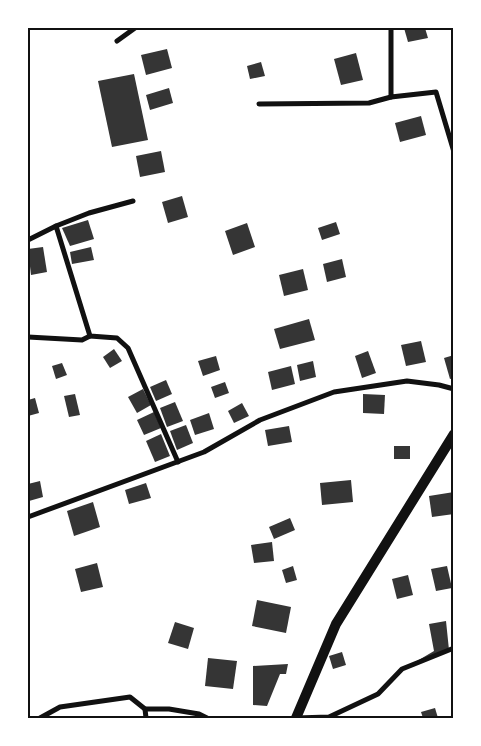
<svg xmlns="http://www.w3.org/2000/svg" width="481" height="746" font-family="Mulish,sans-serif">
<rect width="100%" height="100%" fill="#fff"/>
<g fill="#353535">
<polygon points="404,28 425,28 428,38 408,42"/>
<polygon points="167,49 172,68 146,75 141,55"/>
<polygon points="356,53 363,80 341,85 334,59"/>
<polygon points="261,62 265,76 250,79 247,66"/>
<polygon points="134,74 148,140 112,147 98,81"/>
<polygon points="169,88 173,103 150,110 146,95"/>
<polygon points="421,116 426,135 400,142 395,123"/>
<polygon points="161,151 165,172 140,177 136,156"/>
<polygon points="182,196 188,217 168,223 162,202"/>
<polygon points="88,220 94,239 70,246 62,228"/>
<polygon points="336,222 340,234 322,240 318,228"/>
<polygon points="247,223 255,247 233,255 225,231"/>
<polygon points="43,247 47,272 31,275 28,249"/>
<polygon points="91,247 94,260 72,264 70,252"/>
<polygon points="342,259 346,277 327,282 323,264"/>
<polygon points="303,269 308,290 284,296 279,275"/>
<polygon points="309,319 315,340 280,349 274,329"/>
<polygon points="421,341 426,362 406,366 401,345"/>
<polygon points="114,349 122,361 110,368 103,357"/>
<polygon points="368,351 376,373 362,378 355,356"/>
<polygon points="454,355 454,378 450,379 444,358"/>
<polygon points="216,356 220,370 203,376 198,361"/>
<polygon points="313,361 316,377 300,381 297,365"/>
<polygon points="62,363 67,375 56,379 52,366"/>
<polygon points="291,366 295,384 272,390 268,372"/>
<polygon points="166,380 172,394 156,401 150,387"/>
<polygon points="225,382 229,393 215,398 211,387"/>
<polygon points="143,389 151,405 137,413 128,397"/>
<polygon points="75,394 80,415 69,417 64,396"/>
<polygon points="363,394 385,395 384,414 363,413"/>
<polygon points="35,398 39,413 28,416 28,400"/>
<polygon points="175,402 183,421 167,427 160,408"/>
<polygon points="242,403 249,416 234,423 228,411"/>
<polygon points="154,412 161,428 144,435 137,420"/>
<polygon points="209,413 214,429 195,435 190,420"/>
<polygon points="186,425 193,443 177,450 170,431"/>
<polygon points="289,426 292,442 268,446 265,430"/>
<polygon points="161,434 170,456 155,462 146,441"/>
<rect x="394" y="446" width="16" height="13"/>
<polygon points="351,480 353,502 322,505 320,483"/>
<polygon points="40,481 43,497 29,501 28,484"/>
<polygon points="146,483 151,498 129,504 125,490"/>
<polygon points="454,492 454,514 432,517 429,496"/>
<polygon points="93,502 100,527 74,536 67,511"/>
<polygon points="290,518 295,530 274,539 269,527"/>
<polygon points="272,542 274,561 254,563 251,545"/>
<polygon points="97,563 103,587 81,592 75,569"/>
<polygon points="293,566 297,580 286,583 282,570"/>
<polygon points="447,566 452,588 436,591 431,569"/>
<polygon points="408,575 413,595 397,599 392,579"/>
<polygon points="257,600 291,607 286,633 252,626"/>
<polygon points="446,621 449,650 412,664 434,651 429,624"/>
<polygon points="175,622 194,628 188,649 168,643"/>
<polygon points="342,652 346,665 333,669 329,656"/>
<polygon points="208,658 237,661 233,689 205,686"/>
<polygon points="288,664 286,674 280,674 267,706 253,705 253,666"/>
<polygon points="435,708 438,718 423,718 421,712"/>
</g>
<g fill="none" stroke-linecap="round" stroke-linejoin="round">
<g stroke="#111" stroke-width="5">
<polyline points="391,28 391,97 436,92 454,152"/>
<polyline points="117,41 135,28"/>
<polyline points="259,104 369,103 391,97"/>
<polyline points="56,226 89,213 133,201"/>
<polyline points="28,240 56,226 90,336 117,338 128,348 178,462"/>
<polyline points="28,337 82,340 90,336"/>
<polyline points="28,517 204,452 260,420 334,392 407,381 439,385 454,389"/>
<polyline points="145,709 146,718"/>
<polyline points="40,718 60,707 130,697 145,709 169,709 199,714 207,718"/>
<polyline points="296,718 329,717 378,694 402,669 454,648"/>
</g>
<polyline stroke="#111" stroke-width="10" points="296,718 336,624 454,434"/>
</g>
<rect width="481" height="746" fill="none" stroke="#ffffff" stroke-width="58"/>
<rect x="29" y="29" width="423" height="688" fill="none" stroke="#111" stroke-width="2"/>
</svg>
